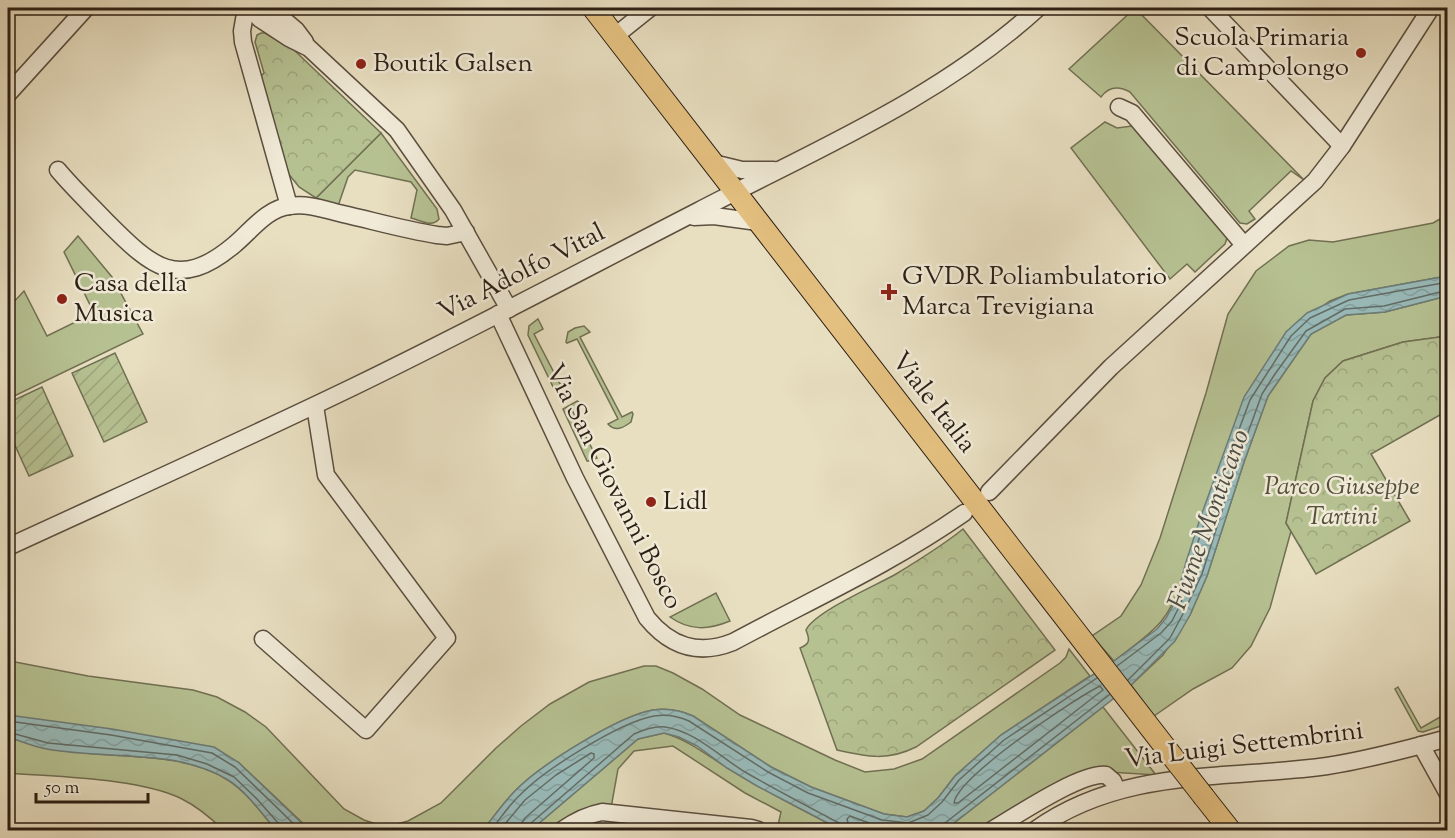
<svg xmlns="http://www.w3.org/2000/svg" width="1455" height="838" font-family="'Sorts Mill Goudy',serif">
<defs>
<pattern id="park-crowns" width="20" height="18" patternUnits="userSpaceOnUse" patternTransform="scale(1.5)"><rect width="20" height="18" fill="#b6c192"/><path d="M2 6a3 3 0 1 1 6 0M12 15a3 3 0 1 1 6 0" fill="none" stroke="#9da57d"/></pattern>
<pattern id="garden-furrows" width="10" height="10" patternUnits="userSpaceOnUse" patternTransform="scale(1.5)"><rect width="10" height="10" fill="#b6c192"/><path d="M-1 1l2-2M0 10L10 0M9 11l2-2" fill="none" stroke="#9da57d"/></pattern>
<pattern id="water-waves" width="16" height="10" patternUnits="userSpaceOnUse" patternTransform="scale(1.5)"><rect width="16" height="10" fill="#99bbba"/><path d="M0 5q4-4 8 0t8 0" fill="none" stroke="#84a09f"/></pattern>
</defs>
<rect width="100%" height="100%" fill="#e8dfc1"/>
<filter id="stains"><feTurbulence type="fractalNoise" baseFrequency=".00333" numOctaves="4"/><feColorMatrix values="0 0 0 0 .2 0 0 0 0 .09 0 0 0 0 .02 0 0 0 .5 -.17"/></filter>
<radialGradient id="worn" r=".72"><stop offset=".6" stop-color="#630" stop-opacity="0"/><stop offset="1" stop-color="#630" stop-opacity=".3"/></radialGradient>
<g fill="#b6c192" stroke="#717053" stroke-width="1.5">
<path d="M1135,8l169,172 -13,-9 -42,40 6,8 -8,5 -7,-1 -110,-131c-11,-6 -21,-6 -29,5l-32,-28z"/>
<polygon points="1105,122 1117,128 1132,126 1225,235 1227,238 1225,244 1195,272 1187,264 1170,279 1071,148"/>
<path d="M381,133l56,76 2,10c-7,9 -19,1 -28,-1l6,-28 -6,-8 -56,-12 -7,7 -10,29 -22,-8z"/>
<path d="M1447,215v61l-99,18 -18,7 -44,31 -105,249c-12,44 -34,54 -67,80l-22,-25 29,-20 20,-31 19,-47 46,-145 22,-79 28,-43 33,-25 20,-6 24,2 100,-19z"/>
<polygon points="78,236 112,277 143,334 8,399 8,308 24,291 47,336 94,313 64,252"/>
<polygon points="1447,296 1447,336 1403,342 1343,361 1325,378 1313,401 1286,523 1291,531 1270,608 1251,646 1232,668 1193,689 1154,716 1131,685 1163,655 1190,615 1207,576 1244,462 1268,396 1311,334 1346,315 1385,312"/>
<polygon points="538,319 543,329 534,334 560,384 570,380 571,382 569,386 556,393 528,335 529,326"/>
<path d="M584,326l6,6 -10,5 42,80 10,-5 1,2 -2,8c-8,6 -16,10 -23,2l10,-5 -41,-80 -10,4 -1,-1 2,-10 7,-4z"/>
<polygon points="577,401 582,404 572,410 597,458 589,461 587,461 563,409"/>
<path d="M716,593l14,28c-22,9 -40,10 -60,-4z"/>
<path d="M1069,649l21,27 -89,59 -46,41 -17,22 -14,13 -17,6 -23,-3 -73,-27 -40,-20 -78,-51c-13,-6 -26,-8 -40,-6 -35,6 -114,56 -138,81 -12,12 -22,27 -32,39h-173l-72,-68 -230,-47v-53l2,-1 78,15 105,14 24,7 28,15 21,15 78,82 20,11 15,5h14l15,-4 33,-18 55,-55 25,-22 29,-22 39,-22 55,-16h12l17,7 29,16 38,26 95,45 30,12 29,-3 28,-10 138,-96 6,-6z"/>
<polygon points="1398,687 1421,728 1447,713 1447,724 1423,732 1418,731 1395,689"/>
<polygon points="1103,707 1156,775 1109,772 986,830 945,830"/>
<path d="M664,733c28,8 47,26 72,40 34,21 70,39 105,57h-64l4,-18 -36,-19 -72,-47 -39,5 -16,18 -7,39 -54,22h-26l107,-91z"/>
<path d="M8,737c24,7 51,13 76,16 48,5 103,1 144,27 19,12 34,34 48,50h-53c-12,-12 -25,-23 -41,-31 -42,-21 -126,-22 -174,-26z"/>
</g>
<g fill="url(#park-crowns)" stroke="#717053" stroke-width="1.5">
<polygon points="261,33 265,33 293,49 381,133 316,198 299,187 287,172 261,76 264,73 255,42 257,35"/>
<polygon points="1447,336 1447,411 1371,454 1410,521 1316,574 1286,523 1313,401 1325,378 1343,361 1403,342"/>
<path d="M963,529l92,121 -139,97c-28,14 -48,10 -79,3l-37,-102c10,-4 10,-8 6,-18 8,-18 71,-45 90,-56 23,-14 46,-28 67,-45z"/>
</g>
<g fill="url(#garden-furrows)" stroke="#717053" stroke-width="1.5">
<polygon points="115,353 147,422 104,442 72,373"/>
<polygon points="42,387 73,456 29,476 8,430 8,403"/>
</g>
<g fill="url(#water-waves)" stroke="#6d7d78" stroke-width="1.5">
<path d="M1447,276v20l-62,16 -39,3 -35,19 -43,62 -24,66 -37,114 -17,39 -15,26 -44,44 -186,145h-104l-84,-44 -30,-18 -30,-22 -18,-9 -15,-4 -26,6 -107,91h-48c10,-12 20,-27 32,-39 24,-25 103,-75 138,-81 14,-2 27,0 40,6l78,51 40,20 73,27 23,3 17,-6 14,-13 17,-22 46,-41 113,-74 43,-32 9,-11 10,-18 10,-38 15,-46 43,-119 42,-65 21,-19 41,-19z"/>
<path d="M8,715l104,14 102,18 24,15 71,68h-33c-14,-16 -29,-38 -48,-50 -51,-32 -123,-20 -181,-31 -13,-2 -26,-8 -39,-12z"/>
</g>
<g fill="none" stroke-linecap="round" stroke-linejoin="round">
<g stroke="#626d67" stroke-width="1.5">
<polyline points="1117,666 1161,633 1172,621 1181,603 1191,563 1206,518 1250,400 1291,336 1310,318 1349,300 1448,282"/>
<polyline points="1128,680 1170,638 1184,612 1202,574 1238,460 1262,394 1275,374 1306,331 1345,309 1384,306 1448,290"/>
<path d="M1100,686l3,4 -8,6 -137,107h-4c3,-26 120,-104 146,-117z"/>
<polyline points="8,721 111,735 212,753 235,767 300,830"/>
<polyline points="8,732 48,743 177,755 207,764 234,777 257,799 279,824 280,830"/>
<path d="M491,830c9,-11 18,-25 29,-35 24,-25 100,-73 134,-79 12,-2 24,0 35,5l79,51 40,21 74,27 26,3 20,-8 14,-13 17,-22 45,-40 93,-62"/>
<polyline points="500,830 525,800 556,775 591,753 594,754 594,758 525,818 521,824 520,830"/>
<path d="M527,830l3,-6 104,-90c9,-4 21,-8 31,-7 30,4 55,30 80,45 31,18 62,34 94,51l3,7"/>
<polyline points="850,830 847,819 850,816 880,827 906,830 932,823 934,825 934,830"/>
<polyline points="942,830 945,823 1109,695"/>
</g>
<defs>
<g id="minor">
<polyline points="246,8 242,31 243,42 289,206"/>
<polyline points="250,8 260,19 289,38 309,48 397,130 453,210 509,309"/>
<polyline points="270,8 296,30 305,42"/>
<polyline points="1210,8 1342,146"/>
<polyline points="615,36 650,8"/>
<polyline points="8,94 86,8"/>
<polyline points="1119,107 1132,113 1244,245"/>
<polyline points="713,163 742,170 774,170"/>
<path d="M58,170c15,18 33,35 50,53 43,43 70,69 126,22 17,-14 33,-37 56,-39 18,-3 36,4 53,8 31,7 62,16 94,21l10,1 19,-4"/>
<polyline points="694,217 714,216 758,222"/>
<path d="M498,314l77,164 72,140c23,28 51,38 86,24 78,-42 158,-78 231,-129"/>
<polyline points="989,492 1111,367 1315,181 1342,146 1431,8"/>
<path d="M8,547c115,-53 231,-105 345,-160 116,-56 230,-117 345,-176 117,-61 242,-113 340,-203"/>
<polyline points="263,639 366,730 447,638 326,475 315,406"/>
<polyline points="1421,745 1448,794"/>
<path d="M562,830c13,-9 24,-15 40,-18l149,16 7,2"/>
<path d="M992,830c24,-14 89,-58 114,-55l7,6 4,9"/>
<path d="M1035,830c88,-63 191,-50 292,-64 40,-6 81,-17 121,-28"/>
</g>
<g id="major">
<polyline points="593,8 1179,765"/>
<polyline points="1204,797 1230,830"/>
</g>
</defs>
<use href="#minor" stroke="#5b4f3f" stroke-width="19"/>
<use href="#major" stroke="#2c1f14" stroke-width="23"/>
<use href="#minor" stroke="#f0ead7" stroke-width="16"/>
<use href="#major" stroke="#e4c080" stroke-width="21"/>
<defs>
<polyline id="major-bridge" points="1179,765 1204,797"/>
</defs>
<use href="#major-bridge" stroke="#2c1f14" stroke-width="23" stroke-linecap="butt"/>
<use href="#major-bridge" stroke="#e4c080" stroke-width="21"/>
</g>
<g fill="#8f2418" stroke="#f0ead7" stroke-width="2">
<circle cx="1361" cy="53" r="6"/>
<circle cx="361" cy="64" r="6"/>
<path d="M886 283h6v6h6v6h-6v6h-6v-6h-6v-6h6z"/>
<circle cx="62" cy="299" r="6"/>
<circle cx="651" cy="502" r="6"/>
</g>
<g text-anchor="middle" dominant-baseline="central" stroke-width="5" stroke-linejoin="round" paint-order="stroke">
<g font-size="26" fill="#2c1f14" stroke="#f0ead7" text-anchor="start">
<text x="1349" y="38" text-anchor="end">Scuola Primaria<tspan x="1349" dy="30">di Campolongo</tspan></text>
<text x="373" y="64">Boutik Galsen</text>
<text x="902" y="277">GVDR Poliambulatorio<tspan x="902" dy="30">Marca Trevigiana</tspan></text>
<text x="74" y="284">Casa della<tspan x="74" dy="30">Musica</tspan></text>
<text x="663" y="502">Lidl</text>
</g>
<g font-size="26" fill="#2c1f14" stroke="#f0ead7">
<text transform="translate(522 273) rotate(-27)">Via Adolfo Vital</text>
<text transform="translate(933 403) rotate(52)">Viale Italia</text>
<text transform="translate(613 487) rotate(63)">Via San Giovanni Bosco</text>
<text transform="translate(1244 746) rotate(-7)">Via Luigi Settembrini</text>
</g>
<g font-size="26" font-style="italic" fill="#55503a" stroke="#f0ead7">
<text x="1342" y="487">Parco Giuseppe<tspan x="1342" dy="30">Tartini</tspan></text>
</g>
<g font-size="27" font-style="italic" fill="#4d4e46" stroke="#f0ead7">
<text transform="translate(1210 520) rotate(-70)">Fiume Monticano</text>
</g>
</g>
<rect width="1455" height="838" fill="none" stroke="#e8dfc1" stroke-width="30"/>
<rect x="9" y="9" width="1437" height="820" fill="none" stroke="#2c1f14" stroke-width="3"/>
<rect x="15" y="15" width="1425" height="808" fill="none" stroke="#2c1f14" stroke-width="1.5"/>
<path d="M36 793v9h112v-9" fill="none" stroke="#2c1f14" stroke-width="3"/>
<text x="45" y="793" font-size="18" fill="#2c1f14" stroke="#f0ead7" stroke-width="4.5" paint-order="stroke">50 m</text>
<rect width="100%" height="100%" filter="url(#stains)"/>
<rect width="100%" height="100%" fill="url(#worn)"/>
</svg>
